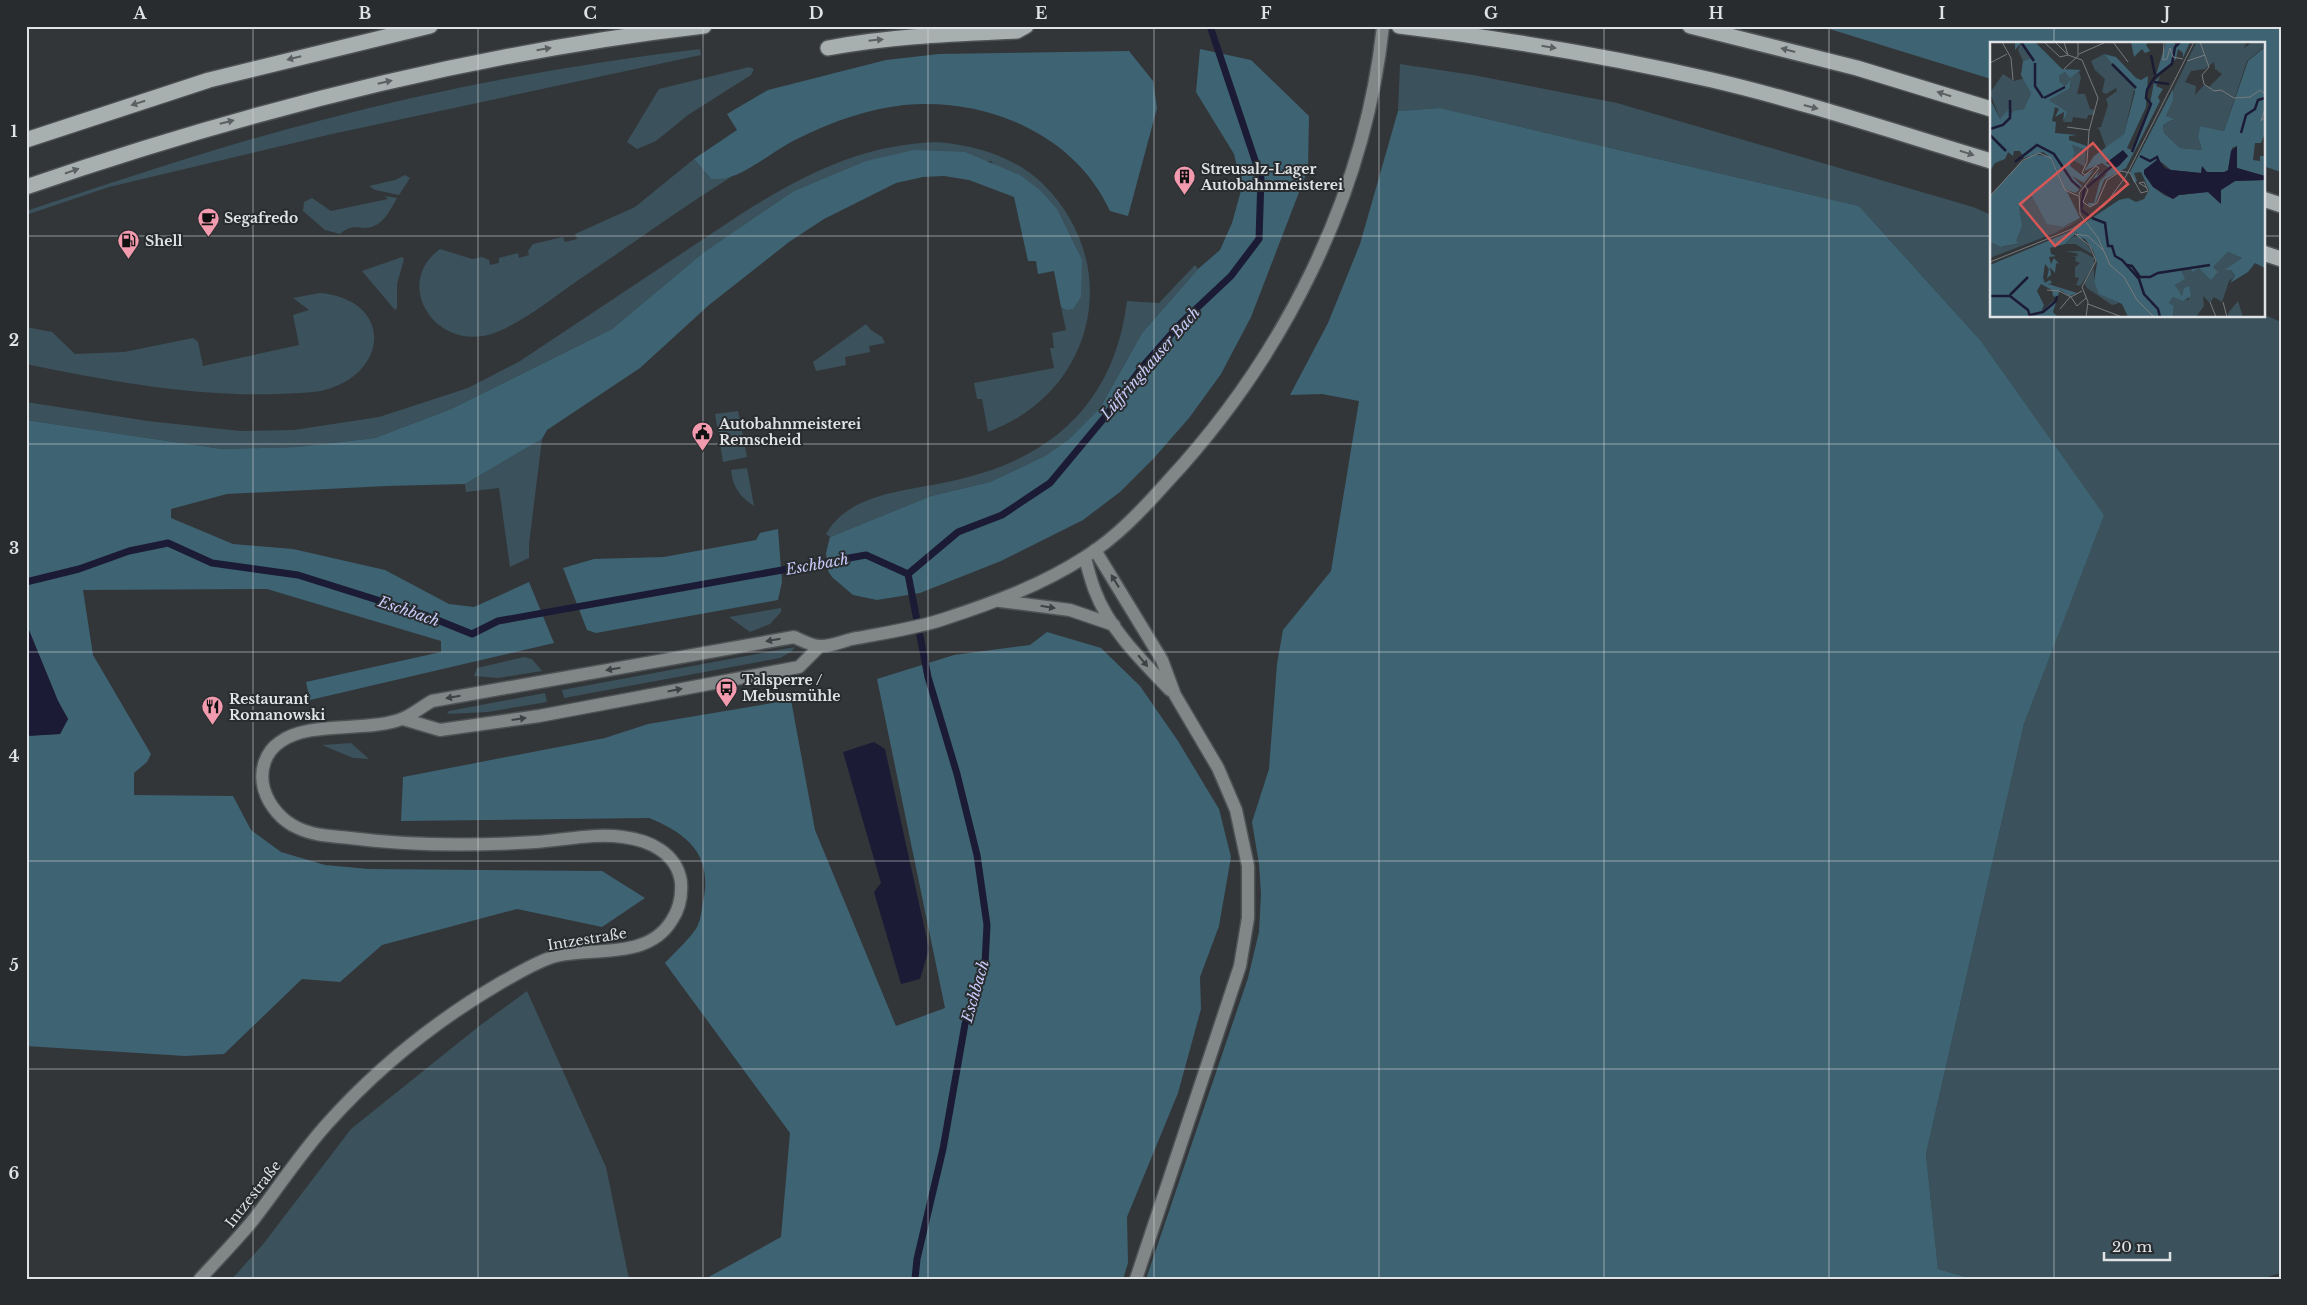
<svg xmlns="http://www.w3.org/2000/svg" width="2307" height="1305" font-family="'Libre Baskerville',serif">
<rect width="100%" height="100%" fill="#323639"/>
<g fill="#3b515b">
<path d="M700,49l1,6 -369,79 -223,53 -83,28v-4c97,-32 194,-65 292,-90 126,-33 253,-57 382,-72z"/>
<polygon points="1400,64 1473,75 1617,103 1973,207 1991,215 1991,316 2263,316 2263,314 2281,322 2281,1273 2260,1279 1973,1279 1938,1269 1926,1154 2024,724 2103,515 1981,341 1859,206 1440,108 1398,111"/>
<polygon points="749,67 754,69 751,75 688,115 656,141 637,149 627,142 659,89"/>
<path d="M936,142c38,3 78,14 107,42 82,81 52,209 -55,248l-6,-33h-5l-3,-16 80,-15 -4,-20h4l-2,-15 14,-3 -5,-23 5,3 15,-13 -90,-136 -199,31 -88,60 -92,77 -161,80 -76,29 -78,9 -75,2 -196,-29v-18l122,19 92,10 54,-1 85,-13 89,-29 52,-27 221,-147c62,-39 119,-69 195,-72z"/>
<path d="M694,159l17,20 20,-2c-53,33 -103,70 -154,104 -26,18 -51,39 -80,51 -60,24 -106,-48 -57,-83l32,10 10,-2 7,3 1,5 9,-2v-5l19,-5 1,5 10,-3 -1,-4 5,-7 30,-7 2,5 12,-3 -2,-5 60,-27z"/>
<polygon points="405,175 410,178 399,195 375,190 369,186 395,180"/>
<path d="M385,196l12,2c-6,10 -12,24 -23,28 -13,6 -19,-5 -34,8l-15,-4 -22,-19 1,-9 8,-4 19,13 57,-12z"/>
<polygon points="402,257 404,259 397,284 397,308 395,310 362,271"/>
<path d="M1195,265l3,4 -56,64 -42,75 -31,31 -24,17 -55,26 -59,14 -101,41 -4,-3c23,-41 80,-43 121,-52 101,-20 167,-76 180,-181l32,2z"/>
<path d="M320,293c75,7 69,83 1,98 -14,2 -28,2 -42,3 -84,3 -171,-13 -253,-30v-37l26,5 23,22 49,-2 69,-14 5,4 5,24 96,-21 -6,-30 16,-5 -16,-12z"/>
<polygon points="866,324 871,330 882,337 885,343 869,346 870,352 845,357 846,365 816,371 813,362"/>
<polygon points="738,411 747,457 723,462 715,414"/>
<polygon points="542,439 529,544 529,558 510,567 499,488 466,492 465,484"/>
<path d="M747,468l7,38c-15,-10 -21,-19 -23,-36z"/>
<polygon points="781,608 781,612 770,624 750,632 729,617"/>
<polygon points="795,647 791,652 780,658 564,698 562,690"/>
<polygon points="524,657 532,659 542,671 498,678 474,676 477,668"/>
<polygon points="545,693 547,702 488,712 447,714 449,711"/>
<polygon points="351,743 369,759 353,758 322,745"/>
<polygon points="527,991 606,1167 629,1279 232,1279 264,1243 351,1129 478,1027"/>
</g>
<g fill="#3e6373">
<polygon points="1820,26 2281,26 2281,172 2263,166 2263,44 1991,44 1991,79"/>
<polygon points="1200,49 1251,60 1309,116 1308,169 1251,317 1221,374 1189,418 1154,458 1120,492 1083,520 1001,561 920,593 877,600 853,595 832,577 828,571 826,553 830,537 931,496 990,482 1045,456 1069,439 1100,408 1142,333 1198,269 1220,250 1232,223 1242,187 1234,154 1196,92"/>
<path d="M1129,51l24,30 4,27 -29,108 -18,-5c-35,-77 -124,-114 -206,-106 -36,4 -73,17 -105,33 -20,9 -50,34 -69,39 -6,2 -13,2 -19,2l-17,-20 43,-29 -10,-16 41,-24 118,-30 53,-6z"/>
<polygon points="1440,108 1859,206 1981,341 2104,515 2024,724 1926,1154 1938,1269 1973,1279 1146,1279 1248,978 1259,932 1261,894 1259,864 1252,822 1269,769 1277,664 1283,630 1331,571 1359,401 1322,394 1290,395 1328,323 1360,244 1398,111"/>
<polygon points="914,150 965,152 1020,175 1040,190 1057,209 1082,260 1081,297 1073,309 1066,310 1061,307 1054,271 1038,274 1036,261 1028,261 1014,197 969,180 944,176 923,177 896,183 824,219 789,242 709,305 640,368 547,430 542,439 465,484 386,486 227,494 171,509 171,518 233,544 293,549 385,570 449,604 474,607 529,582 554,643 310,700 306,682 441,652 441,641 267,589 83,590 93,655 151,754 147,762 134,773 134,795 233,796 251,830 281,852 325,865 369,869 602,871 645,898 602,927 517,909 382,945 340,982 302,979 224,1054 185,1056 26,1046 26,736 60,734 68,719 58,701 26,623 26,420 222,449 297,447 375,438 451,409 612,329 704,252 792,192 866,161"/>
<polygon points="778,529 782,582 778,600 596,633 587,630 563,568 594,559 664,557 756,540 760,533"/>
<path d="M1047,632l54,16 39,38 38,55 41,68 12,48 -12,69 -19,51 1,32 -23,84 -51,124 1,46 -5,16h-418l76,-42 9,-104 -125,-170c9,-10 28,-27 33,-38 3,-7 4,-16 5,-23 10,-46 -14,-68 -54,-84l-248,3 2,-44 202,-39 43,-14 143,-24 24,130 81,196 49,-18 -68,-329 77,-24 76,-10z"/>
</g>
<g fill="#1b1b35">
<polygon points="26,623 58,701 68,719 60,734 26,736"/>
<polygon points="874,742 885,749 929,949 920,979 901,984 874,892 881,883 843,752"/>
</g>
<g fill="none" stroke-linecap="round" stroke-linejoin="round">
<g stroke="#1b1b35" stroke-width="7">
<polyline points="908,574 958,532 1002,515 1050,483 1105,417 1143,366 1181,323 1231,276 1259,239 1261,178 1210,26"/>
<polyline points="26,582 79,569 129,551 168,543 212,563 298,575 425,615 472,634 498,621 866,555 908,574 928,677 957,774 977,855 987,925 985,964 965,1024 943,1149 917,1259 915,1279"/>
</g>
<defs>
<g id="secondary">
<polyline points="1095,550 1162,660 1175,695 1218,768 1236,810 1248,866 1248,918 1240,966 1136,1279"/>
<path d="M1085,558c3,11 6,23 10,33 14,38 48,71 75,99"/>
<polyline points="1000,601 1070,610 1114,625"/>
<polyline points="403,719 440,730 539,716 799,667 820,646"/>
<path d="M200,1279c18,-20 37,-39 54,-60 24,-31 46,-65 73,-95 50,-56 110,-104 175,-142 17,-9 35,-21 54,-26 39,-9 92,4 116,-36 8,-12 10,-24 9,-38 -4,-29 -32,-42 -58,-45 -29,-4 -58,3 -87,5 -62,4 -124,4 -186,-4 -17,-2 -36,-2 -52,-10 -16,-7 -29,-22 -34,-39 -5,-18 1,-37 16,-47 30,-22 89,-9 124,-24 9,-4 19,-12 28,-17l362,-64c7,3 18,9 26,9 10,1 23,-5 32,-7 31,-6 62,-10 92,-20 49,-16 98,-34 141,-62 31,-19 59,-49 83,-76 115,-124 197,-285 215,-455"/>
</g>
<g id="highway">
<path d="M1399,26c106,13 209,30 313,54 94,22 186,53 279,81"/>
<polyline points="1690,26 1857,68 1991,109"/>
<path d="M828,48c63,-12 125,-14 189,-17l9,-5"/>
<polyline points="26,140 209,80 430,26"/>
<path d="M26,187c221,-76 446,-134 678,-161"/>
<polyline points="2263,199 2281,205"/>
<polyline points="2263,253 2281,259"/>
</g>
</defs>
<use href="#secondary" stroke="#4e5255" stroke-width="15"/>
<use href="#highway" stroke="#4e5255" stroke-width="18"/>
<use href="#secondary" stroke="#818686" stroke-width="12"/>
<use href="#highway" stroke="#a8afaf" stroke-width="15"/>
</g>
<defs><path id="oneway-solid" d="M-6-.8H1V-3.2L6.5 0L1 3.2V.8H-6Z" transform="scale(1.25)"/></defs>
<g fill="#5b6062">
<use href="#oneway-solid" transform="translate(876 40) rotate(-6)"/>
<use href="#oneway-solid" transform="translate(1549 47) rotate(9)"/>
<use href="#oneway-solid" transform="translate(544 49) rotate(-9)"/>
<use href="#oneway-solid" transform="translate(1788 50) rotate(-165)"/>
<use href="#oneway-solid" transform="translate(294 58) rotate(166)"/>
<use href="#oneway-solid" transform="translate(385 82) rotate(-13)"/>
<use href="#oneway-solid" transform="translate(1944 94) rotate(-163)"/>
<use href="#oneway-solid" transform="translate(138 103) rotate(162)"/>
<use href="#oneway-solid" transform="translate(1811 107) rotate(15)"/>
<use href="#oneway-solid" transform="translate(227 122) rotate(-14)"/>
<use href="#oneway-solid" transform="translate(1967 153) rotate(17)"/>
<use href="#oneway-solid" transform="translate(72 171) rotate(-19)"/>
</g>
<g fill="#3e4245">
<use href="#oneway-solid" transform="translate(1115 581) rotate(-122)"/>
<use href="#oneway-solid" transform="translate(1048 607) rotate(9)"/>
<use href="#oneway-solid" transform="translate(773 640) rotate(170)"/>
<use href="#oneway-solid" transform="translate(1143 661) rotate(50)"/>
<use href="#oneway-solid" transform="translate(613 669) rotate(170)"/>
<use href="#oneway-solid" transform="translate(675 690) rotate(-11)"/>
<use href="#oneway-solid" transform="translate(453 697) rotate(170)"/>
<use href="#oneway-solid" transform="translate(519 719) rotate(-8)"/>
</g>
<path fill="none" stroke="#e0e3e5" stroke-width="1" stroke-opacity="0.55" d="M253,26v1253M478,26v1253M703,26v1253M928,26v1253M1154,26v1253M1379,26v1253M1604,26v1253M1829,26v1253M2054,26v18M26,236h1965M2263,236h18M2054,316v963M26,444h2255M26,652h2255M26,861h2255M26,1069h2255"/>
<defs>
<symbol id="building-pin" viewBox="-11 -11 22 30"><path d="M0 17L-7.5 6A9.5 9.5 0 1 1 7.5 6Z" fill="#f29aae" stroke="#282c2f"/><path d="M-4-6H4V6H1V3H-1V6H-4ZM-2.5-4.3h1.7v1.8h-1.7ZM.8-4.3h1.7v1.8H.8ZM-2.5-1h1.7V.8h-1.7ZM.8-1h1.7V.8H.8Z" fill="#111"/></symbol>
<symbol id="cafe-pin" viewBox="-11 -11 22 30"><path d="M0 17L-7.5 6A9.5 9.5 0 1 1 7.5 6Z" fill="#f29aae" stroke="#282c2f"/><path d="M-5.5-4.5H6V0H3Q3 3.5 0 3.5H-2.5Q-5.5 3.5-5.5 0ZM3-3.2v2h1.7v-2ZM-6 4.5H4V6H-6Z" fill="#111"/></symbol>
<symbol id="fuel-pin" viewBox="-11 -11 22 30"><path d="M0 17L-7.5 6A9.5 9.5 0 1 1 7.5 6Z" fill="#f29aae" stroke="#282c2f"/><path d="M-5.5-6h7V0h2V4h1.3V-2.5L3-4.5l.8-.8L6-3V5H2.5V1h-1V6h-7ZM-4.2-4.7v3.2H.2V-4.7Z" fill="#111"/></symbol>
<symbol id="civic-pin" viewBox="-11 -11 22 30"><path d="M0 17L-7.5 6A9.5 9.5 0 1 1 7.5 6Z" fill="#f29aae" stroke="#282c2f"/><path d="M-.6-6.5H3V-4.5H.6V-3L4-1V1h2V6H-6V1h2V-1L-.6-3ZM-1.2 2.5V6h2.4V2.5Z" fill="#111"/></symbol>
<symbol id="bus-pin" viewBox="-11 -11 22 30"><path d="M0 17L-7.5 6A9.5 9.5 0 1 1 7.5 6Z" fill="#f29aae" stroke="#282c2f"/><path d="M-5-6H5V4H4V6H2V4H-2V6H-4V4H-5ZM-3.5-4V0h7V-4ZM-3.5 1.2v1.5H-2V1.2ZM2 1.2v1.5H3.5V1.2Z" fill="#111"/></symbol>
<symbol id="restaurant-pin" viewBox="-11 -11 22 30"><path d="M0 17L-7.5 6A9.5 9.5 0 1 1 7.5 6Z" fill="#f29aae" stroke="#282c2f"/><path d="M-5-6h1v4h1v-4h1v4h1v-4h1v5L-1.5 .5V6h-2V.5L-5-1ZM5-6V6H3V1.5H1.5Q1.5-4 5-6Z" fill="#111"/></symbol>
</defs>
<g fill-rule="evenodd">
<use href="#building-pin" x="1172" y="164" width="25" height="34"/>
<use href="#cafe-pin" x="196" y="206" width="25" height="34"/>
<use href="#fuel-pin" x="116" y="228" width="25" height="34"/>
<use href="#civic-pin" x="690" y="420" width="25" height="34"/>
<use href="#bus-pin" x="714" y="676" width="25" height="34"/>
<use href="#restaurant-pin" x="200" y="694" width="25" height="34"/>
</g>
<g text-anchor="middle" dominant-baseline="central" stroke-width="4" stroke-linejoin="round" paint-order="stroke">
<g font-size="14" font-weight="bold" fill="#e0e3e5" stroke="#282c2f" text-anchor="start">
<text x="1201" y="169">Streusalz-Lager<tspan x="1201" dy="16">Autobahnmeisterei</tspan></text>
<text x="224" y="218">Segafredo</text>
<text x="145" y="241">Shell</text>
<text x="719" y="424">Autobahnmeisterei<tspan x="719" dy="16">Remscheid</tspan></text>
<text x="742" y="680">Talsperre /<tspan x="742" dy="16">Mebusmühle</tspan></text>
<text x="229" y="699">Restaurant<tspan x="229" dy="16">Romanowski</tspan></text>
</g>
<g font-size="14" fill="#e0e3e5" stroke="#282c2f">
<text transform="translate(587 939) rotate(-9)">Intzestraße</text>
<text transform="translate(253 1194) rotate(-52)">Intzestraße</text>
</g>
<g font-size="15" font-style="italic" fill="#c8cbf9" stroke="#282c2f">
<text transform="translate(1150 363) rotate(-49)">Lüffringhauser Bach</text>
<text transform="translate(817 564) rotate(-10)">Eschbach</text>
<text transform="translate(409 611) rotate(19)">Eschbach</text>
<text transform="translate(975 991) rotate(-74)">Eschbach</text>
</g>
</g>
<g transform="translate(1990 42)">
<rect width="275" height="275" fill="#323639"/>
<path d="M257,0l-3,6 8,-6h11l1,5 -17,14 -23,70 -24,-5 -2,11 4,13 -22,-2 -16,-15 -1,-8 10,-5 -7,-4 8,-28 22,-45zM224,20l1,7 7,5 -13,13 -5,-2 -9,10 1,-9 -11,-4 6,-11 14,-2zM31,1l6,10 6,6 -10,2 -5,-11zM114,12l20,25 11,7 -11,48 -18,14 -7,-19 -3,-1 5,-1 7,-22 -2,-6 11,-8 -1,-3 -10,6 -4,-2 3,-13 -10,-9 -4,-9zM75,30l6,4 8,-4 2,6 -4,16h8l5,15 5,1 -1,5h-6l-1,4 -14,-2 -1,5h-8l1,-9 -16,-13 22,-14v-4l-6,4 -6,-5v-5zM13,32l11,7 11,-3 6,15 -7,16 -6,1 -8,8 2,-8 -12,9 -10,-26zM82,103l14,5 -1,17 -12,-7 2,-9zM43,154l15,28 15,3 19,-8 -27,14 -65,25v-16l13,5 17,-4 -5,-2 4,-7v-26zM84,194l8,3 8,9 2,6 -17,-10h-10zM75,209h16l13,7v8l-14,20 -4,-1 3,-7 -4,-1v-10l5,-4 -5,-2 1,-4h-5l6,-1 1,-2zM238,210l14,6 -18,12h7l4,7 -6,4 -7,21 -8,-5 -4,6 -7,-7 1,10 -8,11h-23l1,-11 -5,-3 4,-6 16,3 -3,-11 -5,7 -6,-11 6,-4 -1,-11 33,-3zM104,226v14l10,14 14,6 -1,2 -5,1 -25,-17 -3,-5zM248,259l5,16h-16l2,-5z" fill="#3b515b" fill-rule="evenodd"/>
<path d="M25,0h20l27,27 19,1 -11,8 -5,-6 -6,4v5l6,5 6,-6 -1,8 -21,12 18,12 -4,10 1,-10 -9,5 4,-8 -4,-2 -3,14 4,1 -1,11 22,2 -8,1v4l18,6 -1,4 -14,-5 3,7 -5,14 13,10 11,-6 -10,13 -12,-7 10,10 -6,7 -10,-3 -14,-31 -9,-7 -19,6 -4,-7h-6l-1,5 -5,-4 -3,7 -10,4 -5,8v-72l10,20 9,-10 1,8 3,-6 11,-2 7,-16 -10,-18 2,-14 10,-3 -12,-15 -6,7zM141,0h17l-2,3 4,6 -5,2 -3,-4 -8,8zM176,0l8,1 3,4 3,-5h10l-7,16v-5l-5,-4 -2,10 -20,16zM273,0h2v91l-4,10h-6l-2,17 7,1v-5h5v20l-28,-8v-22l-5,2 -4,22 -4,2h-17l-5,-5 -1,6 -30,-3 -11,-9 -16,9 9,17 11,8 9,4 6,-4 29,-3 12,11 1,-13 14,-9 30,-1v88l-10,-5 -7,9 -18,11 5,-7 -4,-6h-7l18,-12 -14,-6 -15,15 5,5 -7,8 -12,-12 -6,4 -2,-3 -10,1 4,9 -10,6 7,11 2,-8 5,-2 2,10 -8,5 -10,-4 -4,6 5,3 -1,11h-45l-6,-13 -23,-10 -5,-12 3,-19 -4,-13 -8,-11 -8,-2v-5l-12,12 -15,4 1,6 5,2 -7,1 2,7 3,-6 5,6 -3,-1 -1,10 -5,-6 1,8 -4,3 2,-9 -4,-5 -2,14 2,5 5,-3 2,3 -4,1 29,9 -7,3 -10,-6 -3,8 -4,-2 -1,-6 -11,-6 -4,7 7,14 -3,7 12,-11 3,2 -3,9 5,5h-68v-52l84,-35 45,-30 9,-2 8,4 8,-3 5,-9 -8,-18 -7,1 3,8 -3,2 -4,-11 43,-83v11l-7,16 8,3 -11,6 1,8 16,15 22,2 -4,-13 2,-11 24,5 24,-70 17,-14zM114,12l12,3 20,21 5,2 7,-4 -2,31 -19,41 4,2 5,-9 13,-32 5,-27 6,-6 -4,10 7,3 -5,8 2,4 -34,67 -22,12 -8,22 -3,3 -4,1 -1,-3h6l6,-22 8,-8 -15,6 6,-9 -2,6 12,-8 -7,-5 -18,8 10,-15 30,-22 11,-42 -2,-9 -9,-4zM132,110l6,4 -7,6 -14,1zM44,112l16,3 30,61 -17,9 -16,-3 -15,-28 -13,12 3,18 -6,15 4,2 -19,4 -11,-5v-46l30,-33z" fill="#3e6373" fill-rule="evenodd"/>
<path d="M247,104v22l28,8v4l-30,1 -14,9v14l-13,-12 -29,3 -6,4 -20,-12 -9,-13v-4l14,-11 7,9 6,2 30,3 1,-7 5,6h18l3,-2 3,-19zM133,108l5,6 -9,10 -4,2 -9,-5z" fill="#1b1b35"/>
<path fill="none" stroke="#1b1b35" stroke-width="2.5" d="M31,0l13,19M161,13l4,20M45,21v23l8,12M122,22l24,24M164,40l15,2M54,56l21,-11M0,87l13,-4 7,-7v-18M251,91l5,-18 9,-6 3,-9 7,-2M0,93l16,16M142,110l19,-48 -5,-6 1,-8 7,-12 18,-14 3,-17 5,-5M150,114l10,5 7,-4 2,5M25,120l22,-17 17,9 18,27 8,7M94,148l-3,20 8,6M94,148l28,-24M102,176l13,5 3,23h4l3,10 7,4 17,19 5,15 14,15 2,8M137,223l5,1 8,11h10l8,-4 52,-8M20,253l18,-18M0,254h20l18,14 2,7M40,273l13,-3 13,-11 1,-5"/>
<path fill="none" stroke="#787b7e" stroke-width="1" d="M12,0l9,16 2,22M54,0l16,15 8,-2 -4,-13M65,0l13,13 14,5 16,38 -9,33 -2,31 -5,11 3,2 11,-9 3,2 -20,25 1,21 18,24 12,27 14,12 13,23 17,17M123,0l15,20M174,0l-1,18 4,-1 3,-11 3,9 10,2M210,0l9,25 -7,8 2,9 10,7 7,-1 13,8 16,-1 10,-7 5,4M89,12l27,-12M197,19l18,-6M0,21l17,-9M74,27l14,-13v-14M275,66l-4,13 4,-4M77,85l22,3M95,144l3,4 -5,12 7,5 7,-4 10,-23 14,-9 9,2 11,20 7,-2 -4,-9 -5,1 8,5M0,154l33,-36 16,-7 12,5 14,32 13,6M0,220l82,-33 33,-24 21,-29 68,-134M57,248l12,1 12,6 11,-6M81,255l6,9 9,-8M220,260l6,15M233,260l4,15M98,262l34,13M70,267l10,-12M96,275l2,-15 -6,-15 14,-26 -6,-15 -15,-12 13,2 15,14"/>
<path fill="#d85757" fill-opacity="0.15" stroke="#d85757" stroke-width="2.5" d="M103,101l35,41 -73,62 -35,-42z"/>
<rect width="275" height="275" fill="none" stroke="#e0e3e5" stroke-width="2.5"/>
</g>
<rect width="2307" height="1305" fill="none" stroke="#282c2f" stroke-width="55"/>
<path d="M2104 1252v8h66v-8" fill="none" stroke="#e0e3e5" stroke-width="2.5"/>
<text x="2112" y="1252" font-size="15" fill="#e0e3e5" stroke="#282c2f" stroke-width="4" paint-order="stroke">20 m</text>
<rect x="28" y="28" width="2252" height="1250" fill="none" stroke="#e0e3e5" stroke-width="2"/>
<g font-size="16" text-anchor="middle" font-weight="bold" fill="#e0e3e5">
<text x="140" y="19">A</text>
<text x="365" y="19">B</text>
<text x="590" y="19">C</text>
<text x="816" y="19">D</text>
<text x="1041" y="19">E</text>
<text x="1266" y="19">F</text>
<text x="1491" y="19">G</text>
<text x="1716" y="19">H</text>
<text x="1942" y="19">I</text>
<text x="2167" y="19">J</text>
<text x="14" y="137">1</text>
<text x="14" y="346">2</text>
<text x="14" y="554">3</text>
<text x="14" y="762">4</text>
<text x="14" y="971">5</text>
<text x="14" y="1179">6</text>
</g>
</svg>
